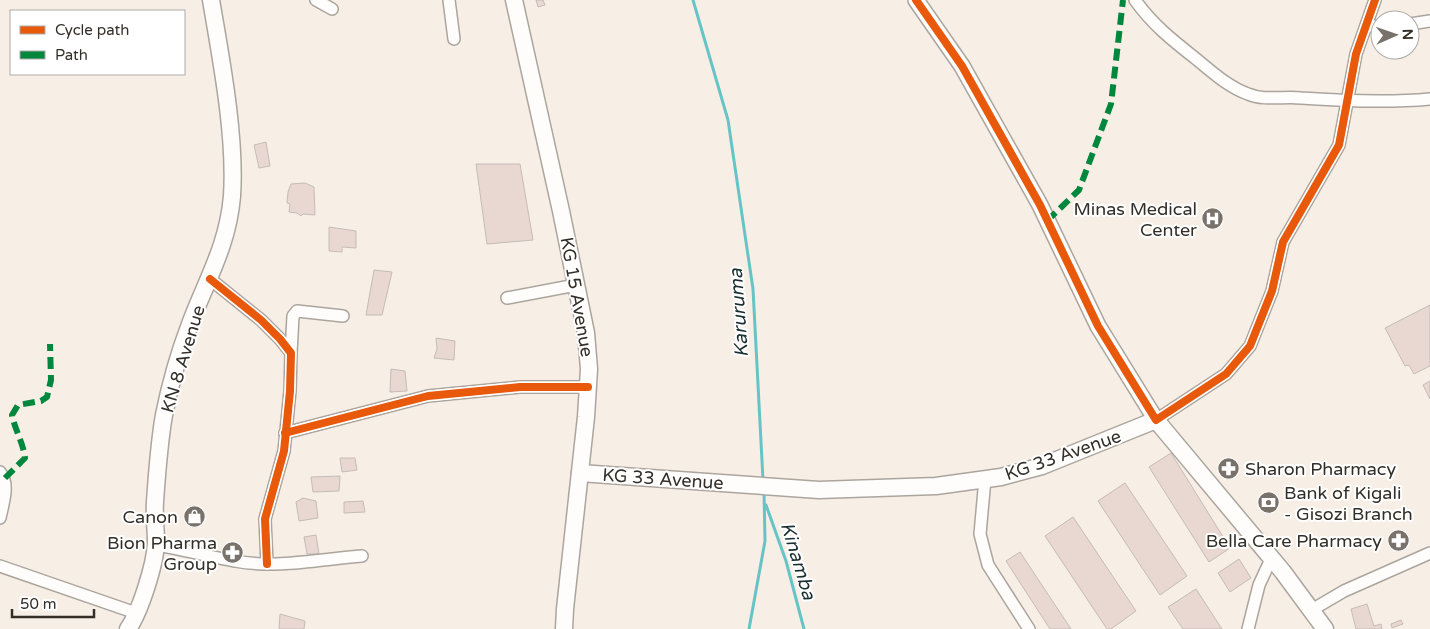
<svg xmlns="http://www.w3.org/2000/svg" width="1430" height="629" font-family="'Varela Round',sans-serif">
<rect width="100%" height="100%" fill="#f7efe6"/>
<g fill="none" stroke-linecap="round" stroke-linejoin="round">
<g stroke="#66c4c6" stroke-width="3">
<polyline points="693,0 728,120 753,289 763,480"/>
<polyline points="766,505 786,561 804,629"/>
<polyline points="749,629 765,541 764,491"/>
</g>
</g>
<g fill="#e9d7d2" stroke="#c4bcb8">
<polygon points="536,0 543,0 545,5 538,7"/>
<polygon points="266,142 270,166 259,168 254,145"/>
<polygon points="476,164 520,164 533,240 487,244"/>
<polygon points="305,183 314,187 315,215 303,214 301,216 297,213 289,212 290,204 287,203 288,192 291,184"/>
<polygon points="329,227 356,231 356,248 342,247 342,252 329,251"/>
<polygon points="374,270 392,272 382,315 366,315"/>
<polygon points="1430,305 1430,366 1414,374 1409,365 1405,366 1385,328"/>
<polygon points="436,338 455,341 454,360 434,358 437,349"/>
<polygon points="391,369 405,371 407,391 390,392"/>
<polygon points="1430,381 1430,399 1423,385"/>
<polygon points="1171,453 1230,548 1209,562 1149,467"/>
<polygon points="340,458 355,458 357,470 342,472"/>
<polygon points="340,476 339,491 313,492 311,477"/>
<polygon points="1125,483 1187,576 1160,595 1098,501"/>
<polygon points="303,498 316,501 318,518 299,521 296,502"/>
<polygon points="363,501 365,512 344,513 344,502"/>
<polygon points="1073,517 1136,611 1111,629 1107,629 1045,536"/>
<polygon points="316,535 319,554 307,554 304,537"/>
<polygon points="1020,552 1071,629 1050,629 1006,561"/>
<polygon points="1239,559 1251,578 1230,592 1218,573"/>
<polygon points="1196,589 1222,629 1183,629 1168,607"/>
<polygon points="1367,604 1374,626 1381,624 1382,629 1356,629 1351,609"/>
<polygon points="280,614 305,621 304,629 279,629"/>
<polygon points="1401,620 1403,624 1392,628 1391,624"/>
</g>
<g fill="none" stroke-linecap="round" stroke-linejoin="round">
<defs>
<g id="minor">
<polyline points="316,0 332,9"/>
<polyline points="449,0 454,39"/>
<path d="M1135,0c17,24 37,40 60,58 16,13 33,29 53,36 16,7 36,2 53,4 43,3 86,5 129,1"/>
<polyline points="1410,24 1430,21"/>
<polyline points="1366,26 1380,26"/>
<polyline points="210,279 261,320 280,339 291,353 290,391 284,451 265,519 267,564"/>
<polyline points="507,298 576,285"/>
<polyline points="291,353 293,316 297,311 343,316"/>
<polyline points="1156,420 1226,374 1250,346 1272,291 1283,242 1339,145 1356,54 1375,0"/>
<polyline points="285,433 428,396 520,387 588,387"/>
<path d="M0,472c10,12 3,31 0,46"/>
<polyline points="985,479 980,534 988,565 1029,629"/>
<path d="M156,545c27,4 53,12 79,16 41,8 86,-2 127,-5"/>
<polyline points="0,566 136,613"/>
<polyline points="1310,611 1344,591 1430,553"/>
<polyline points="1248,629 1259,585 1271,559"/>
</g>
<polyline id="tertiary" points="916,0 962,66 1040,205 1098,326 1156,420"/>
<g id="secondary">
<polyline points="514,0 561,211 586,333 589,369 586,417 565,609 564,629"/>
<polyline points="580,473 819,490 936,486 1001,477 1042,466 1156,420 1283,572 1325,629"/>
<path d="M128,629c12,-17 27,-64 28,-86 0,-14 -2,-27 -1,-41 2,-29 4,-59 9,-87 6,-30 15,-62 26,-91 17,-45 38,-79 42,-128 4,-60 -11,-137 -21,-196"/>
</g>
</defs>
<use href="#minor" stroke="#aba59e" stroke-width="14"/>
<use href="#tertiary" stroke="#aba59e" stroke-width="18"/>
<use href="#secondary" stroke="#aba59e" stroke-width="19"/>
<use href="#minor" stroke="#fefdfb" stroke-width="11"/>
<use href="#tertiary" stroke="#fefdfb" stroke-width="15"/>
<use href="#secondary" stroke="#fefdfb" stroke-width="16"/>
<g stroke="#00873e" stroke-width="6" stroke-dasharray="12 6" stroke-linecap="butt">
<polyline points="1047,221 1079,190 1111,104 1123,0"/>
<path d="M5,478l20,-20c-2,-16 -10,-28 -13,-43l6,-10 23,-4 6,-4 4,-17 -1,-36"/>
</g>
<defs>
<g id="cycleway">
<polyline points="916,0 962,66 1040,205 1098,326 1156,420 1226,374 1250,346 1272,291 1283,242 1339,145 1356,54 1375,0"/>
<polyline points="210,279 261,320 280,339 291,353 290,391 284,451 265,519 267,564"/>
<polyline points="285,433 428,396 520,387 588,387"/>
</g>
</defs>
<use href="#cycleway" stroke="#fff" stroke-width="11"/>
<use href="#cycleway" stroke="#e8590c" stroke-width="8"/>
</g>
<defs>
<symbol id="hospital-disc" viewBox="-11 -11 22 22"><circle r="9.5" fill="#78726a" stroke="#fff"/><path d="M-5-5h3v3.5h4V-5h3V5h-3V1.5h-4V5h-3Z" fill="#fff"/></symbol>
<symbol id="pharmacy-disc" viewBox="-11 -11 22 22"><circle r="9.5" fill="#78726a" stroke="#fff"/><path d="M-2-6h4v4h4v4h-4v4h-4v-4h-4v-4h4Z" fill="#fff"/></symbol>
<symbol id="bank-disc" viewBox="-11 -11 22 22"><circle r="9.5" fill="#78726a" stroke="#fff"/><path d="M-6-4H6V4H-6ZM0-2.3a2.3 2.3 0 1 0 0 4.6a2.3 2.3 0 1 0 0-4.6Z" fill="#fff"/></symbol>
<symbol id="shop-disc" viewBox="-11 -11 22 22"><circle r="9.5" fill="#78726a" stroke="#fff"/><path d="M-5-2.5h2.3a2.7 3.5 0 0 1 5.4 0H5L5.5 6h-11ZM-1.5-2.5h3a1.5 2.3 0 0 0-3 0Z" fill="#fff"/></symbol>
</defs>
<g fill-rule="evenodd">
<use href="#hospital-disc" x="1200" y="206" width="25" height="25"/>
<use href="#pharmacy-disc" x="1216" y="456" width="25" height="25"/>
<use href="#bank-disc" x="1256" y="490" width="25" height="25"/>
<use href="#shop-disc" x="182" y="504" width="25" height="25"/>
<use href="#pharmacy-disc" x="1386" y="528" width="25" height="25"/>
<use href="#pharmacy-disc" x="220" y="540" width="25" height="25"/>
</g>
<g text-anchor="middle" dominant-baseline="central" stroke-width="4" stroke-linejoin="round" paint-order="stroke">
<g font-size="18" fill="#332e28" stroke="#fff" text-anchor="end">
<text x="1197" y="209">Minas Medical<tspan x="1197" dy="21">Center</tspan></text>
<text x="1245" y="469" text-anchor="start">Sharon Pharmacy</text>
<text x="1284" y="493" text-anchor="start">Bank of Kigali<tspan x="1284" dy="21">- Gisozi Branch</tspan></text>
<text x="178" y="517">Canon</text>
<text x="1382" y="541">Bella Care Pharmacy</text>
<text x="217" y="543">Bion Pharma<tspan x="217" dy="21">Group</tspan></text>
</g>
<g font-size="18" fill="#332e28" stroke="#fff">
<text transform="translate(577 297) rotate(80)">KG 15 Avenue</text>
<text transform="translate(183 359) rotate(-73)">KN 8 Avenue</text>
<text transform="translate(1063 455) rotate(-19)">KG 33 Avenue</text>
<text transform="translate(663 479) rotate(4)">KG 33 Avenue</text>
</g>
<g font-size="19" font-style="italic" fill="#192f30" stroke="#fff">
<text transform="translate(739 313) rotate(-94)">Karuruma</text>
<text transform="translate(798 561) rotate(73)">Kinamba</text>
</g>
</g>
<rect x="10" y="10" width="175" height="65" fill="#ffffff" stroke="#adaba9"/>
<rect x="20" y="26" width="25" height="8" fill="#e8590c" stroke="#adaba9"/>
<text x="55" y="35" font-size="15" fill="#332e28">Cycle path</text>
<rect x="20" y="51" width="25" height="8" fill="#00873e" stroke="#adaba9"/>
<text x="55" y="60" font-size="15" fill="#332e28">Path</text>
<g transform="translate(1395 35) rotate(88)"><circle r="24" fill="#ffffff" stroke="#adaba9"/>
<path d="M0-4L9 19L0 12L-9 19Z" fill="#78726a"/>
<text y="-8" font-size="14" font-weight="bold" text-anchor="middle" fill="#332e28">N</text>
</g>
<path d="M12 609v8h82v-8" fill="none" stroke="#332e28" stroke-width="2.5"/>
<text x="20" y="609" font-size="15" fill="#332e28" stroke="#ffffff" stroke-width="4" paint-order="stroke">50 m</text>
</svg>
